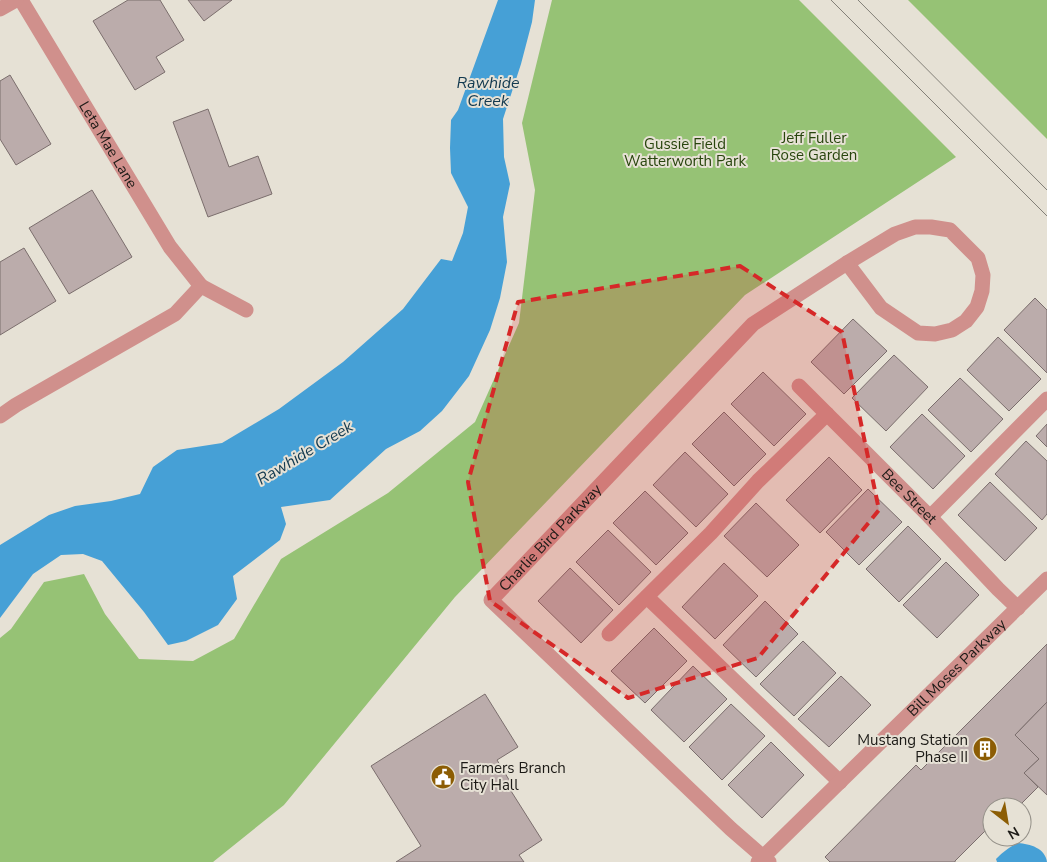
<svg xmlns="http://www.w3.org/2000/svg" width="1047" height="862" font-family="'Nunito Sans',sans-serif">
<rect width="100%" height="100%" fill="#e6e1d5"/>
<g fill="#96c275">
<polygon points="552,0 799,0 956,157 745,295 455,597 284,805 213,862 0,862 0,638 11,629 44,582 84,574 105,614 139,659 193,661 234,639 281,559 388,493 475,422 519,323 535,190 522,123"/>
<polygon points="908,0 1047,0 1047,139"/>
</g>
<g fill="#46a0d6">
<polygon points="498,0 535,0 532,22 521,64 503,119 504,157 510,184 503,217 507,262 500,298 490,330 469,376 442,411 420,431 386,449 330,500 281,507 286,524 280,540 233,576 237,599 218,625 186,641 168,645 144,612 102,561 83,554 61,555 33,574 0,618 0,545 49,515 75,506 111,501 140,494 153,467 177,450 222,443 279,409 343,362 403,309 441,259 452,261 463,233 468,207 451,173 450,148 451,120 458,110"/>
<path d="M1018,843c12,1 27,5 29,19h-50l-1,-3c7,-7 13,-12 22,-16z"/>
</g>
<g fill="#bbacab" stroke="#7b6e6d">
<polygon points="128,0 160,0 184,40 156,57 165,72 135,90 93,21"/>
<polygon points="188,0 232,0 204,21"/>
<polygon points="10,75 51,144 16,165 0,139 0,81"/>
<polygon points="208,109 229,167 258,156 272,194 208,217 173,122"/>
<polygon points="92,190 132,257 69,294 29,228"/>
<polygon points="24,248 56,301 0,335 0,262"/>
<polygon points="1035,298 1047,310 1047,373 1004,330"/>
<polygon points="853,319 887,351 844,394 811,362"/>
<polygon points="998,337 1041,379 1009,411 967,370"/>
<polygon points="894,355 928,387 886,431 852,398"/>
<polygon points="763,372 806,414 774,446 731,404"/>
<polygon points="960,378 1003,419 971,452 928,410"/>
<polygon points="724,412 766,454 734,486 692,444"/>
<polygon points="922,414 965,456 933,489 890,447"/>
<polygon points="1047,424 1047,447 1036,436"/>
<polygon points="1026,441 1047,461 1047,514 1042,520 995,474"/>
<polygon points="685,452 728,494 696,527 653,485"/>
<polygon points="829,457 862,490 820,533 786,500"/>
<polygon points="990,482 1037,528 1005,561 958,515"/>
<polygon points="868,489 902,522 859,565 826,532"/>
<polygon points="645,491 688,533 656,565 613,523"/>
<polygon points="756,503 799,545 767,577 724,536"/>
<polygon points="908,526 941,559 899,602 866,569"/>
<polygon points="608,530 651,572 619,605 576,562"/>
<polygon points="946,562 979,595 937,638 903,605"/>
<polygon points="724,563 758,596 715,639 682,607"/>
<polygon points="570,568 613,610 581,643 538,601"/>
<polygon points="765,601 798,634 756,677 723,645"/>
<polygon points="654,628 687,661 645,703 611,671"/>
<polygon points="803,641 836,673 794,716 760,684"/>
<polygon points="1047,644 1047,702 1015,735 1039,759 1024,773 1038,787 1018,807 992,807 992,834 989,836 985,831 955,861 955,862 830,862 825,857 916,765 921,770"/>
<polygon points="693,666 727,699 684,742 651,710"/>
<polygon points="841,676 871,705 829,747 798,719"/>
<polygon points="485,694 518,747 497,760 514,788 511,791 542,840 519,855 524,862 396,862 421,846 371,766"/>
<polygon points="1047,702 1047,795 1024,773 1039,759 1015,735"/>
<polygon points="731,704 765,736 722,780 689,747"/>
<polygon points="771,742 804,775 762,818 728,785"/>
</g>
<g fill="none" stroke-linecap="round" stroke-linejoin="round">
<g stroke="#d0908c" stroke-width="15">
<polyline points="930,517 1047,399"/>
<polyline points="647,597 840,782"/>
<polyline points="609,634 711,533 758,481 827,414"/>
</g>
<g stroke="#d0908c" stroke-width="15">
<path id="s1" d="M21,0l149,247 31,39"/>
<polyline points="0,9 16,0"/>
<polygon points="915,227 931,227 950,230 978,258 983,275 982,291 977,307 966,321 952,330 935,334 918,333 881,308 847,263 895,234"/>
<path id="s2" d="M799,386l131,131 68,72 20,19"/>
<polyline points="0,416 16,405 175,314 201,286 246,310"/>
<path id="s3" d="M758,862l289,-283"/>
<path id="s4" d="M769,862l-38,-33 -240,-229 262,-276 94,-61"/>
</g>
<g stroke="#827f77" stroke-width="1">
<polyline points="831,0 1047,216"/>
<polyline points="858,0 1047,190"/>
</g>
</g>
<path fill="#d62828" fill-opacity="0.2" stroke="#d62828" stroke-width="4" stroke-dasharray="10 6" stroke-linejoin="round" d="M740,266l102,66 37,178 -121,148 -130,40 -138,-97 -22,-119 50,-180z"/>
<defs>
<symbol id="building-disc" viewBox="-11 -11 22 22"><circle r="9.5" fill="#8c5d04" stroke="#e6e1d5"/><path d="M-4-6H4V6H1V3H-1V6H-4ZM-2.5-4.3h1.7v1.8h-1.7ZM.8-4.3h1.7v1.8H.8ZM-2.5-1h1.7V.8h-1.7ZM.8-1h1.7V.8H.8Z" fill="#fff"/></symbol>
<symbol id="civic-disc" viewBox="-11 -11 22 22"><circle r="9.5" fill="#8c5d04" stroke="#e6e1d5"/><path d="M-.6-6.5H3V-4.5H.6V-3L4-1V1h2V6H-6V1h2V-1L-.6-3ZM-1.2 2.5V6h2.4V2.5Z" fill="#fff"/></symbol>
</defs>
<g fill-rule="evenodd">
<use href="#building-disc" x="971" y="735" width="28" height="28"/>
<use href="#civic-disc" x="429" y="763" width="28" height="28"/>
</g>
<g text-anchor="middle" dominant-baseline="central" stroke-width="4" stroke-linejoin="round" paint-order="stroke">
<g font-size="15" fill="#28450d" stroke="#e6e1d5">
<text x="814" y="138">Jeff Fuller<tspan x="814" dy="17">Rose Garden</tspan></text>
<text x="685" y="144">Gussie Field<tspan x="685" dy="17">Watterworth Park</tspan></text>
</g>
<g font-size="15" fill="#1c1a16" stroke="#e6e1d5">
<text stroke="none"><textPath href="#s1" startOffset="169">Leta Mae Lane</textPath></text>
<text stroke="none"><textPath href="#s2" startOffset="156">Bee Street</textPath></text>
<text stroke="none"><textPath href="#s4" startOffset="468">Charlie Bird Parkway</textPath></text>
<text stroke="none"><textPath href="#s3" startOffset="278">Bill Moses Parkway</textPath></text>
</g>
<g font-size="15" fill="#1c1a16" stroke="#e6e1d5" text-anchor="end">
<text x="968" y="740">Mustang Station<tspan x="968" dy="17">Phase II</tspan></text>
<text x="460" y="768" text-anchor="start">Farmers Branch<tspan x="460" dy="17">City Hall</tspan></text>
</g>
<g font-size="16" font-style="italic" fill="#12394f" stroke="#e6e1d5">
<text x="488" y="83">Rawhide<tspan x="488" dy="18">Creek</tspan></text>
<text transform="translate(305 453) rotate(-31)">Rawhide Creek</text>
</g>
</g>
<g transform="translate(1007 822) rotate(149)"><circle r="24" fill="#e6e1d5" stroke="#959189"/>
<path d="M0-4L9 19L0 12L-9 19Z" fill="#8c5d04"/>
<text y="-8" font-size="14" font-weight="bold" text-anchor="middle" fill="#1c1a16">N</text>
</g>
</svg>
